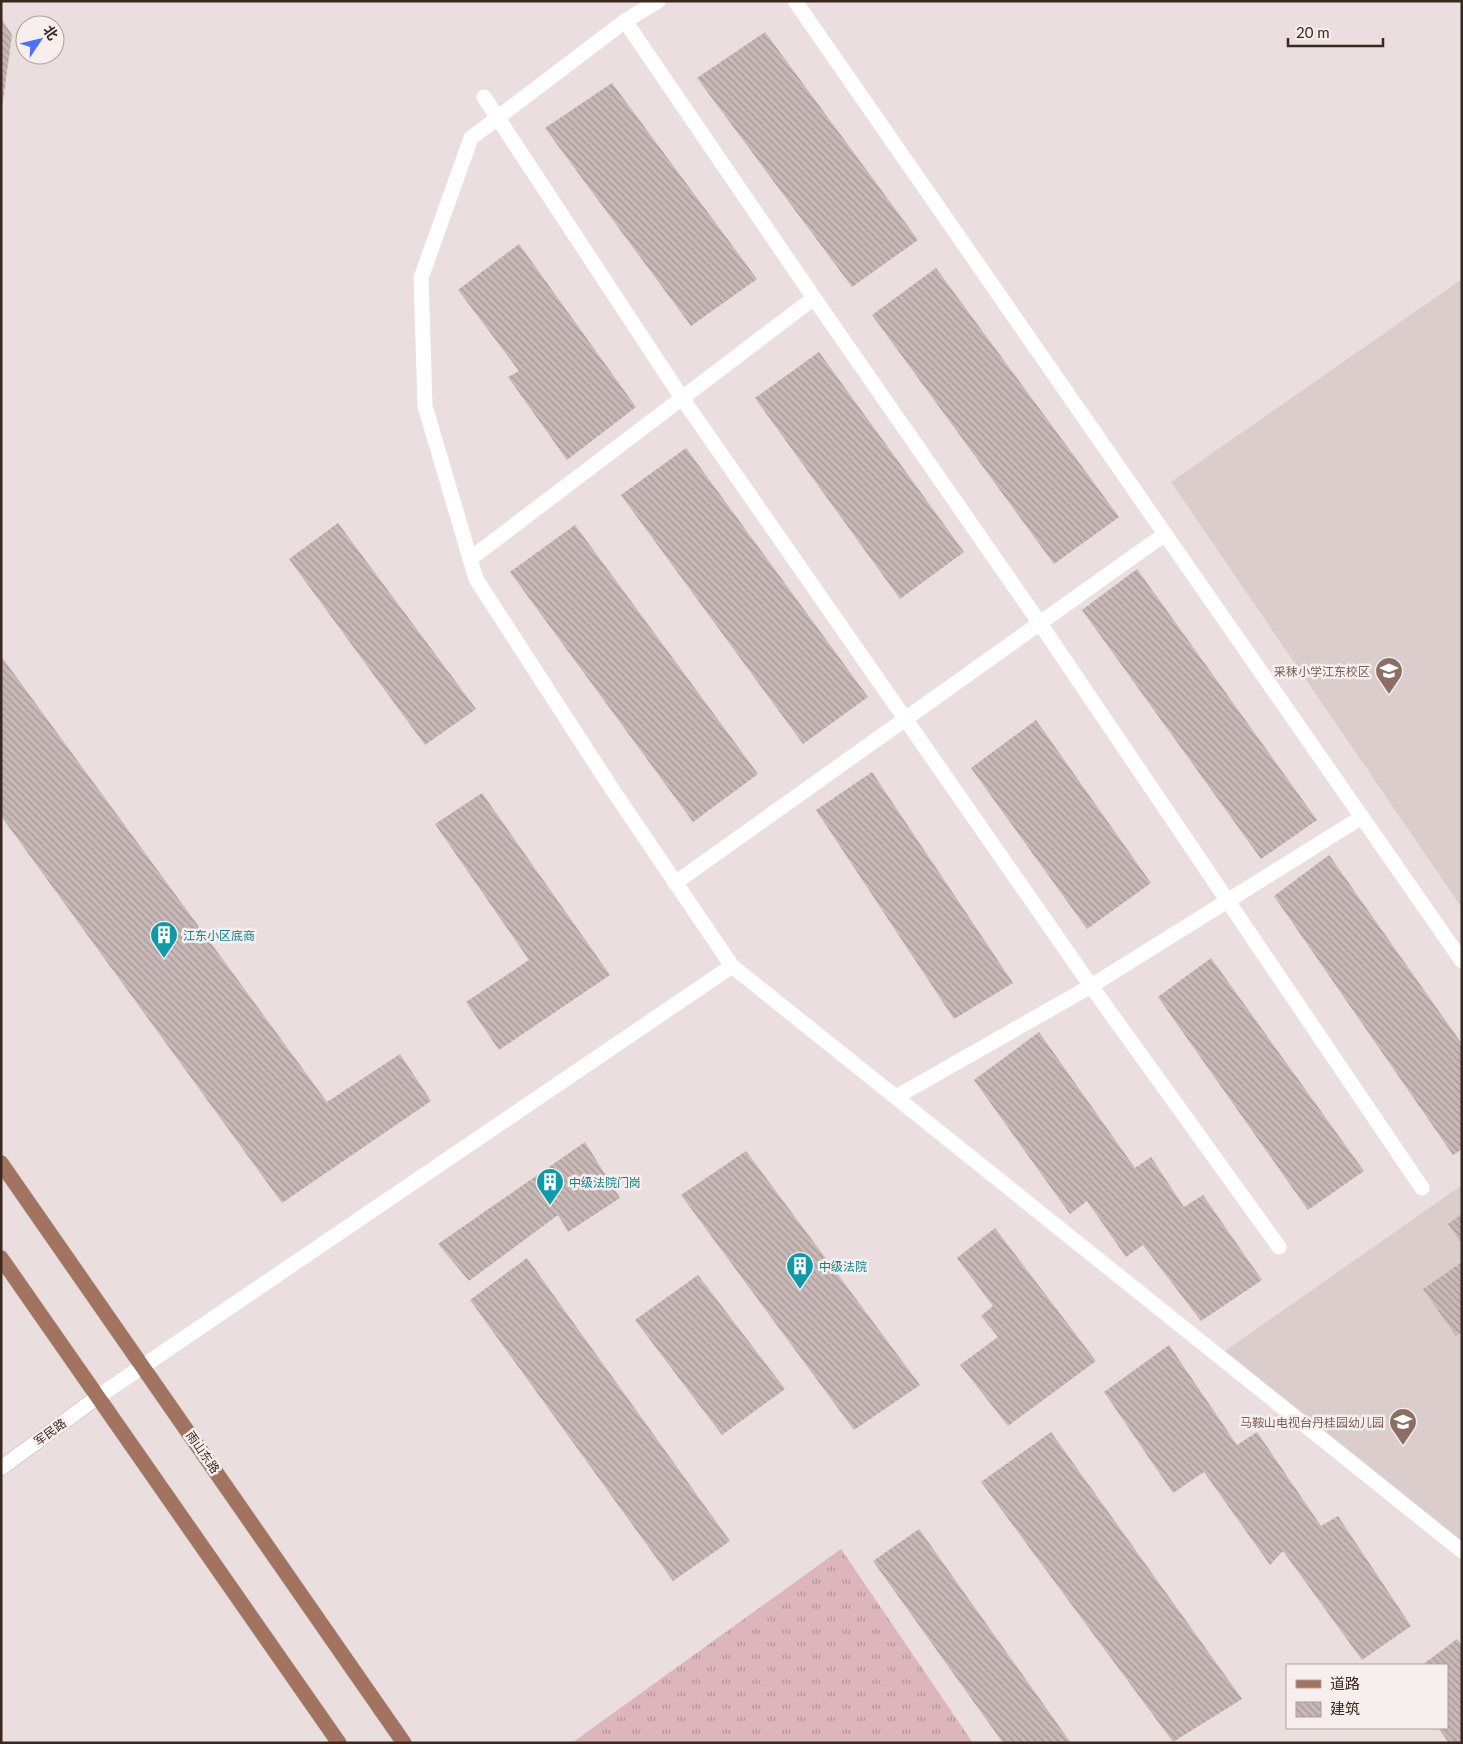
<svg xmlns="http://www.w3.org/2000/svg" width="1463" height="1744" font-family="Lato,'Noto Sans SC',sans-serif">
<defs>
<pattern id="grass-tufts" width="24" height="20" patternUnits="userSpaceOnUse" patternTransform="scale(1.25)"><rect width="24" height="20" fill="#ddb5bc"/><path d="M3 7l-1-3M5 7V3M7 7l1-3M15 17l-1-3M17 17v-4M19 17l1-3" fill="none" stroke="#b49398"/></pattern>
<pattern id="building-back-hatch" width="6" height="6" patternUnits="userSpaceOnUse" patternTransform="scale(1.25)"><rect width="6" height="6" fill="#c8b8b7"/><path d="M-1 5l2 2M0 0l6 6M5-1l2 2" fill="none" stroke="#a39694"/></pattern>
</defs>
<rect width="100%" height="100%" fill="#eadfde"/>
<g fill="#dacdcc">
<polygon points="1462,279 1462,908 1171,482"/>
<polygon points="1462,1185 1462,1542 1225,1351"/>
</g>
<polygon fill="url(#grass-tufts)" points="841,1549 973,1743 572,1743 580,1737"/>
<g fill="url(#building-back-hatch)">
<polygon points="1,18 12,35 2,108 1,108"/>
<polygon points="765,32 918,240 852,287 697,78"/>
<polygon points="612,83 757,279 691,326 545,128"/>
<polygon points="519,244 636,407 567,460 508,377 519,371 458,290"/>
<polygon points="936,268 1119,517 1054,564 872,315"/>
<polygon points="819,352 964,552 900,599 755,398"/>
<polygon points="686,448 868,697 803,744 621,495"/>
<polygon points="338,523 476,709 425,745 289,559"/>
<polygon points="575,525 758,774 693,822 510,572"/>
<polygon points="1137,569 1317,820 1261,859 1082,610"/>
<polygon points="1,656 327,1102 400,1054 431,1101 282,1203 1,816"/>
<polygon points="1036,720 1151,883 1087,929 971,768"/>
<polygon points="872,772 1013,983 954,1019 816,810"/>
<polygon points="482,793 610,975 499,1050 466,1002 529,960 435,824"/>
<polygon points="1329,855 1462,1044 1462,1149 1453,1155 1274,896"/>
<polygon points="1211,958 1364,1171 1308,1210 1158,997"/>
<polygon points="1039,1032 1135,1168 1151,1157 1184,1207 1203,1195 1262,1280 1201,1321 1143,1245 1126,1257 1087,1201 1070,1214 974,1080"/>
<polygon points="585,1142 620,1198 568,1232 558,1215 469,1281 438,1244"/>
<polygon points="746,1151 920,1385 854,1430 681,1195"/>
<polygon points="1462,1214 1462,1244 1448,1224"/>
<polygon points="995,1228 1096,1361 1008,1426 960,1365 998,1337 981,1316 993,1306 957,1258"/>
<polygon points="527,1258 730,1541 673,1581 470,1300"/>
<polygon points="1462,1262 1462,1332 1456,1336 1423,1289"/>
<polygon points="698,1275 785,1389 722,1435 635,1320"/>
<polygon points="1169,1345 1237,1445 1257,1432 1321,1526 1338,1516 1411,1626 1362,1660 1283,1551 1270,1565 1204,1472 1173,1493 1104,1392"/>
<polygon points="1051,1432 1242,1699 1173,1742 981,1482"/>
<polygon points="919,1529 1071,1743 1003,1743 873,1561"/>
<polygon points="1457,1639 1462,1645 1462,1743 1449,1743 1438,1728 1447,1728 1447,1665 1422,1665"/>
</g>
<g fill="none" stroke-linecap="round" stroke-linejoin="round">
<defs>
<polyline id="secondary" points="1,1468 99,1396"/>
<g id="primary">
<polyline points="1,1163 404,1743"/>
<polyline points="1,1258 339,1743"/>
</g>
</defs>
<use href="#secondary" stroke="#cbb5b0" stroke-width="16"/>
<use href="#primary" stroke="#c4bebc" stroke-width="16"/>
<g stroke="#fff" stroke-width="15">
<polyline points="658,1 625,21 471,138 421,278 425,406 476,579 610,786 732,966 1462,1551"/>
<polyline points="484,97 682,398 1091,986 1279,1247"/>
<polyline points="814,298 1039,622 1422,1188"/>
<polyline points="1165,534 1462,961"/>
<polyline points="470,559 814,298 625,21"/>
<polyline points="675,883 1165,534 795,1"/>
<polyline points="896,1097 1091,986 1362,817"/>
<polyline points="99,1396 732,966"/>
</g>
<use href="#secondary" stroke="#fff" stroke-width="15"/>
<use href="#primary" stroke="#a27460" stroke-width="15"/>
</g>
<defs>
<symbol id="school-pin" viewBox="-11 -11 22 30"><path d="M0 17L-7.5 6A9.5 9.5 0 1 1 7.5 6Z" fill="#8d6e63" stroke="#f7efee"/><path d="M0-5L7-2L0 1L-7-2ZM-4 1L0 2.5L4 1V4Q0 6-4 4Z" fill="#fff"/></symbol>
<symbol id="building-pin" viewBox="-11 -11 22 30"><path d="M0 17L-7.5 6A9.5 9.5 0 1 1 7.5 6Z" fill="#0f9aa8" stroke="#f7efee"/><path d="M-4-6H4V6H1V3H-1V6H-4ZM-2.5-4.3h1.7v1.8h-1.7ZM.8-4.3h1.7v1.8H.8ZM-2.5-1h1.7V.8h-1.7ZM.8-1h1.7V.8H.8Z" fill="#fff"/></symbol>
</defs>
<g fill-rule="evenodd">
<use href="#school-pin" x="1373" y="655" width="32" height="43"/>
<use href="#building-pin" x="148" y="919" width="32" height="43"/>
<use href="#building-pin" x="534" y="1166" width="32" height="43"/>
<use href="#building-pin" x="784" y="1250" width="32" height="43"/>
<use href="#school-pin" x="1387" y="1406" width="32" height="43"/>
</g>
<g text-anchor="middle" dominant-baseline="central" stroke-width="5" stroke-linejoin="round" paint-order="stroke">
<g font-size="12" fill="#785e54" stroke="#f7efee" text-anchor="end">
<text x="1370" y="671">采秣小学江东校区</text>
<text x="1384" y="1422">马鞍山电视台丹桂园幼儿园</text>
</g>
<g font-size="12" fill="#0d838f" stroke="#f7efee" text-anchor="start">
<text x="183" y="935">江东小区底商</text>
<text x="569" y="1182">中级法院门岗</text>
<text x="819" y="1266">中级法院</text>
</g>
<g font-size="12" fill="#3a271e" stroke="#f7efee">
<text transform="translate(50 1432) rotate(-36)">军民路</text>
<text transform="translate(203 1452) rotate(55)">雨山东路</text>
</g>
</g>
<rect width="1463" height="1744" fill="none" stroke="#3a271e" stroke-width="5"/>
<rect x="1286" y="1664" width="162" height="65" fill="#f7efee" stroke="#ab9f9b"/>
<rect x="1296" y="1680" width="25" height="8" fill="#a27460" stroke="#ab9f9b"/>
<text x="1330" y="1689" font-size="15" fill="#3a271e">道路</text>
<rect x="1296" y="1702" width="25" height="15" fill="url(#building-back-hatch)" stroke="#ab9f9b"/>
<text x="1330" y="1714" font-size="15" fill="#3a271e">建筑</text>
<g transform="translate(40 40) rotate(55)"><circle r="24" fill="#f7efee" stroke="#ab9f9b"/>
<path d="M0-4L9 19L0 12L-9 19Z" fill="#4d6ff9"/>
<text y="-8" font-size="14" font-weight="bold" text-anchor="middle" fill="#3a271e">北</text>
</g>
<path d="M1288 38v8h95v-8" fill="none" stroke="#3a271e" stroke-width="2.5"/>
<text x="1296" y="38" font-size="15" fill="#3a271e" stroke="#f7efee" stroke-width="4" paint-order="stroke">20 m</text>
</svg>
